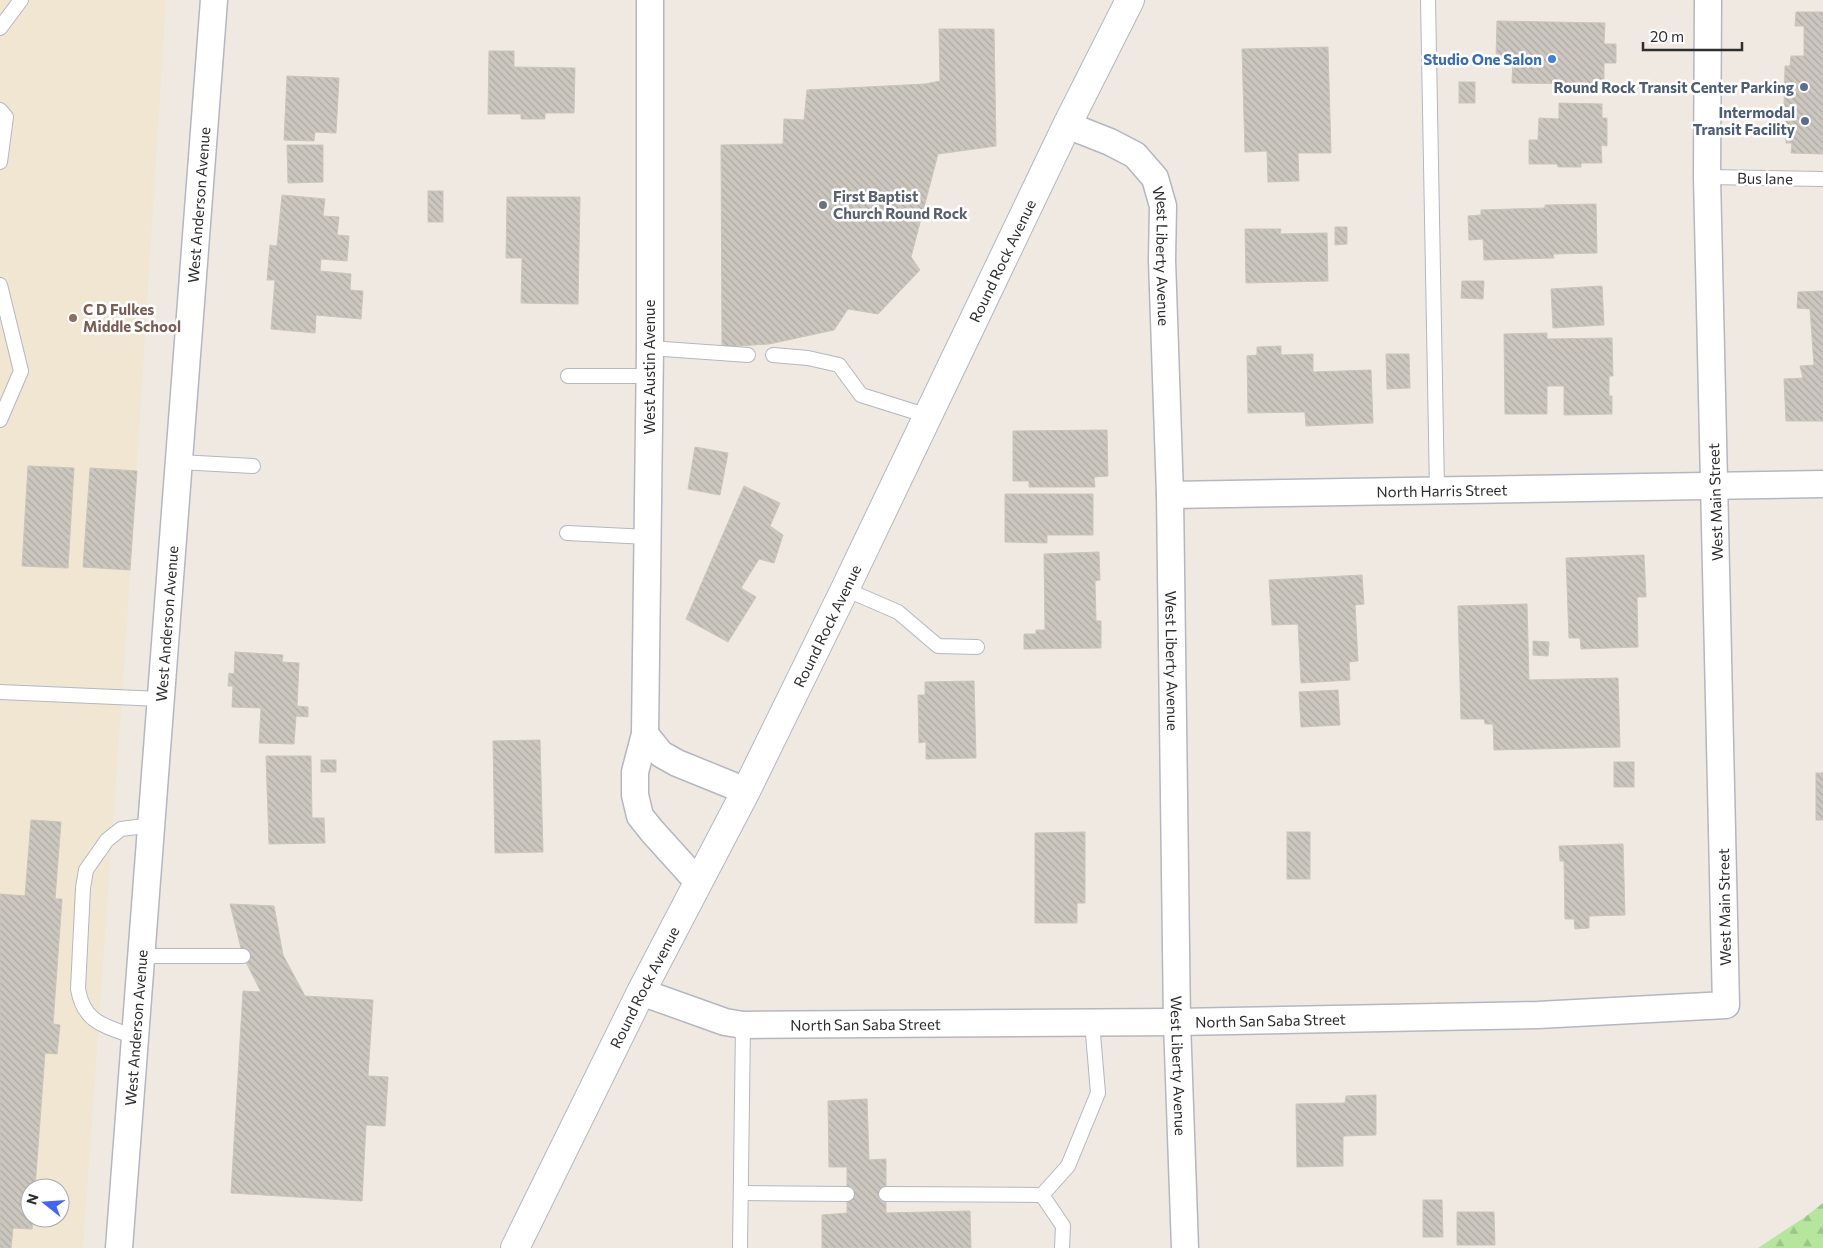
<svg xmlns="http://www.w3.org/2000/svg" width="1823" height="1248" font-family="Commissioner,sans-serif">
<defs>
<pattern id="forest-firs" width="22" height="20" patternUnits="userSpaceOnUse" patternTransform="scale(1.25)"><rect width="22" height="20" fill="#b6e59e"/><path d="M5 1l3.5 6h-7zM16 11l3.5 6h-7z" fill="#9dc588"/></pattern>
<pattern id="building-back-hatch" width="6" height="6" patternUnits="userSpaceOnUse" patternTransform="scale(1.25)"><rect width="6" height="6" fill="#cbc7bf"/><path d="M-1 5l2 2M0 0l6 6M5-1l2 2" fill="none" stroke="#afaba4"/></pattern>
</defs>
<rect width="100%" height="100%" fill="#efe9e1"/>
<path fill="#f0e6d1" fill-rule="evenodd" d="M0,0h166l-40,638 -43,610h-83zM30,1188h30v30h-30z"/>
<polygon fill="url(#forest-firs)" points="1823,1203 1823,1248 1758,1248 1805,1217"/>
<g fill="url(#building-back-hatch)" stroke="#cbc5ba">
<polygon points="1796,12 1823,12 1823,154 1791,153 1792,143 1786,143 1786,113 1794,113 1794,107 1784,107 1785,66 1790,66 1791,56 1804,56 1804,26 1795,26"/>
<polygon points="1497,21 1605,23 1604,44 1616,44 1616,63 1604,63 1604,84 1512,83 1513,59 1496,59"/>
<polygon points="939,29 994,29 996,146 938,154 911,257 920,270 878,314 848,309 834,330 769,344 722,347 721,145 783,144 784,119 804,120 807,90 925,84 940,81"/>
<polygon points="1328,47 1331,153 1298,153 1299,181 1268,182 1267,151 1245,152 1242,49"/>
<polygon points="489,51 514,51 514,67 575,68 574,113 545,113 545,119 521,119 521,114 488,114"/>
<polygon points="287,76 339,78 336,133 315,132 314,141 284,140"/>
<rect x="1459" y="82" width="16" height="21"/>
<polygon points="1559,103 1602,104 1602,118 1607,118 1607,146 1601,145 1602,163 1581,163 1581,167 1558,167 1557,164 1529,164 1529,140 1538,140 1539,118 1559,119"/>
<polygon points="287,145 323,145 323,182 288,183"/>
<rect x="428" y="191" width="15" height="31"/>
<polygon points="282,195 325,199 323,216 339,217 337,235 349,236 347,261 321,259 320,271 351,274 350,290 363,291 361,319 316,315 315,333 271,329 275,280 267,280 270,245 277,246"/>
<polygon points="507,197 580,197 578,304 521,303 522,258 506,258"/>
<polygon points="1596,204 1597,253 1553,254 1554,258 1484,260 1483,239 1469,240 1468,216 1481,215 1481,210 1545,208 1545,205"/>
<polygon points="1335,227 1347,227 1347,244 1335,245"/>
<polygon points="1245,229 1281,229 1280,234 1327,233 1328,281 1246,283"/>
<polygon points="1462,281 1484,281 1483,299 1461,298"/>
<polygon points="1602,286 1604,325 1553,328 1551,289"/>
<polygon points="1823,291 1823,421 1786,421 1784,379 1803,378 1800,366 1814,365 1810,309 1797,308 1798,292"/>
<polygon points="1547,333 1547,339 1612,338 1613,376 1609,376 1609,396 1612,396 1612,414 1564,415 1564,386 1547,386 1547,414 1505,414 1504,334"/>
<polygon points="1281,346 1281,355 1313,354 1313,372 1371,370 1373,423 1306,426 1305,412 1248,413 1247,356 1257,355 1257,347"/>
<polygon points="1386,354 1409,354 1410,388 1387,389"/>
<polygon points="1107,430 1108,476 1094,477 1095,487 1029,487 1029,481 1013,481 1013,431"/>
<polygon points="695,447 728,453 720,495 688,489"/>
<polygon points="28,466 74,468 68,568 22,566"/>
<polygon points="90,468 137,471 130,570 83,567"/>
<polygon points="744,486 780,503 770,526 783,535 774,563 759,559 741,588 756,597 728,642 686,619"/>
<polygon points="1005,494 1093,494 1093,535 1047,535 1047,543 1005,542"/>
<polygon points="1099,552 1100,580 1095,581 1096,621 1101,621 1101,648 1024,649 1024,634 1036,634 1036,630 1045,630 1044,554"/>
<polygon points="1644,555 1646,597 1637,597 1638,647 1581,649 1580,638 1569,638 1566,558"/>
<polygon points="1362,575 1364,604 1355,605 1358,661 1349,662 1350,680 1301,683 1298,624 1272,625 1269,580"/>
<polygon points="1527,604 1529,680 1618,678 1620,747 1494,750 1493,724 1485,724 1484,719 1461,719 1458,606"/>
<polygon points="1533,641 1549,642 1548,656 1533,655"/>
<polygon points="235,652 283,655 282,662 299,663 297,706 308,707 308,717 296,716 294,744 259,743 261,708 232,707 233,686 228,686 229,673 234,674"/>
<polygon points="974,681 976,758 926,759 926,742 919,743 918,695 925,695 925,682"/>
<polygon points="1338,690 1340,725 1301,727 1299,692"/>
<polygon points="540,740 543,852 495,853 493,741"/>
<polygon points="266,756 311,756 312,818 324,818 325,843 269,844"/>
<rect x="321" y="760" width="15" height="12"/>
<rect x="1614" y="762" width="20" height="25"/>
<rect x="1816" y="773" width="7" height="47"/>
<polygon points="31,820 61,822 55,899 62,899 53,1024 60,1025 57,1054 45,1053 35,1188 30,1188 30,1218 33,1218 32,1229 13,1228 11,1248 0,1248 0,894 25,896"/>
<polygon points="1085,832 1085,903 1077,903 1077,923 1035,923 1035,833"/>
<rect x="1287" y="832" width="23" height="47"/>
<polygon points="1623,844 1625,915 1589,916 1589,928 1575,929 1574,919 1565,919 1564,861 1560,861 1559,846"/>
<polygon points="230,904 274,906 283,955 305,996 373,1000 368,1076 388,1077 385,1126 366,1125 362,1201 231,1193 243,991 261,992 243,956"/>
<polygon points="1376,1095 1376,1135 1343,1136 1343,1166 1297,1167 1296,1104 1345,1103 1346,1096"/>
<polygon points="867,1099 869,1160 886,1159 886,1213 970,1211 971,1248 822,1248 822,1215 847,1213 847,1167 829,1167 828,1101"/>
<polygon points="1423,1200 1442,1200 1443,1237 1423,1237"/>
<polygon points="1457,1212 1494,1212 1495,1245 1457,1245"/>
</g>
<g fill="none" stroke-linecap="round" stroke-linejoin="round">
<defs>
<g id="service">
<polyline points="1428,0 1437,490"/>
<polyline points="0,28 21,0"/>
<polyline points="0,110 6,117 0,162"/>
<polyline points="1707,177 1823,179"/>
<polyline points="0,285 21,371 0,420"/>
<polyline points="650,348 748,355"/>
<polyline points="773,355 808,358 839,365 861,395 928,416"/>
<polyline points="568,376 649,376"/>
<polyline points="179,462 253,466"/>
<polyline points="567,533 648,537"/>
<polyline points="845,589 898,612 938,646 977,647"/>
<polyline points="0,692 161,699"/>
<polyline points="142,956 243,956"/>
<path d="M135,1037c-29,-11 -51,-13 -57,-48l5,-101 3,-18 21,-30 14,-11 31,-4"/>
<polyline points="741,1193 847,1194"/>
<polyline points="886,1194 1042,1195"/>
<polyline points="740,1248 743,1025"/>
<polyline points="1062,1248 1063,1226 1042,1195 1068,1166 1098,1093 1092,1022"/>
</g>
<g id="minor">
<polyline points="650,0 650,348 645,734 635,772 635,795 640,816 652,831 698,882"/>
<path id="s1" d="M1067,125l43,17 25,13 20,23 8,28 -1,54 8,235 7,527 8,226"/>
<path id="s2" d="M1170,495l653,-11"/>
<polyline points="645,734 661,754 677,763 746,791"/>
<path id="s3" d="M641,992l84,30 18,3 434,-3 361,-7 188,-10 -19,-828 1,-177"/>
<path id="s4" d="M119,1248l95,-1248"/>
</g>
<g id="tertiary">
<path id="s5" d="M515,1248l126,-256 105,-201 99,-202 222,-464 63,-125"/>
</g>
</defs>
<use href="#service" stroke="#b4b7c1" stroke-width="16"/>
<use href="#minor" stroke="#b4b7c1" stroke-width="29"/>
<use href="#tertiary" stroke="#b4b7c1" stroke-width="30"/>
<use href="#service" stroke="#fff" stroke-width="14"/>
<use href="#minor" stroke="#fff" stroke-width="26"/>
<use href="#tertiary" stroke="#fff" stroke-width="28"/>
</g>
<circle fill="#3f7fe0" stroke="#fff" stroke-width="2" cx="1552" cy="59" r="5"/>
<g fill="#5c6f8a" stroke="#fff" stroke-width="2">
<circle cx="1804" cy="87" r="5"/>
<circle cx="1805" cy="121" r="5"/>
</g>
<circle fill="#6b7280" stroke="#fff" stroke-width="2" cx="823" cy="205" r="5"/>
<circle fill="#8d6e63" stroke="#fff" stroke-width="2" cx="73" cy="318" r="5"/>
<g text-anchor="middle" dominant-baseline="central" stroke-width="5" stroke-linejoin="round" paint-order="stroke">
<g font-size="15" font-weight="bold" fill="#366cbe" stroke="#fff" text-anchor="end">
<text x="1542" y="59">Studio One Salon</text>
</g>
<g font-size="15" font-weight="bold" fill="#4e5e75" stroke="#fff" text-anchor="end">
<text x="1794" y="87">Round Rock Transit Center Parking</text>
<text x="1795" y="112">Intermodal<tspan x="1795" dy="17">Transit Facility</tspan></text>
</g>
<g font-size="15" fill="#2e2e2e" stroke="#fff">
<text transform="translate(1765 178) rotate(1)">Bus lane</text>
<text stroke="none"><textPath href="#s4" startOffset="1046">West Anderson Avenue</textPath></text>
<text stroke="none"><textPath href="#s1" startOffset="184">West Liberty Avenue</textPath></text>
<text stroke="none"><textPath href="#s5" startOffset="1101">Round Rock Avenue</textPath></text>
<text transform="translate(649 367) rotate(-90)">West Austin Avenue</text>
<text stroke="none"><textPath href="#s2" startOffset="272">North Harris Street</textPath></text>
<text transform="translate(1715 502) rotate(-92)">West Main Street</text>
<text stroke="none"><textPath href="#s4" startOffset="626">West Anderson Avenue</textPath></text>
<text stroke="none"><textPath href="#s5" startOffset="696">Round Rock Avenue</textPath></text>
<text stroke="none"><textPath href="#s1" startOffset="589">West Liberty Avenue</textPath></text>
<text transform="translate(1724 907) rotate(-91)">West Main Street</text>
<text stroke="none"><textPath href="#s5" startOffset="291">Round Rock Avenue</textPath></text>
<text stroke="none"><textPath href="#s3" startOffset="635">North San Saba Street</textPath></text>
<text stroke="none"><textPath href="#s3" startOffset="230">North San Saba Street</textPath></text>
<text stroke="none"><textPath href="#s4" startOffset="221">West Anderson Avenue</textPath></text>
<text stroke="none"><textPath href="#s1" startOffset="994">West Liberty Avenue</textPath></text>
</g>
<g font-size="15" font-weight="bold" fill="#5b616d" stroke="#fff" text-anchor="start">
<text x="833" y="196">First Baptist<tspan x="833" dy="17">Church Round Rock</tspan></text>
</g>
<g font-size="15" font-weight="bold" fill="#785e54" stroke="#fff" text-anchor="start">
<text x="83" y="309">C D Fulkes<tspan x="83" dy="17">Middle School</tspan></text>
</g>
</g>
<g transform="translate(45 1203) rotate(287)"><circle r="24" fill="#ffffff" stroke="#ababab"/>
<path d="M0-4L9 19L0 12L-9 19Z" fill="#4264fb"/>
<text y="-8" font-size="14" font-weight="bold" text-anchor="middle" fill="#2e2e2e">N</text>
</g>
<path d="M1643 42v8h99v-8" fill="none" stroke="#2e2e2e" stroke-width="2.5"/>
<text x="1650" y="42" font-size="15" fill="#2e2e2e" stroke="#ffffff" stroke-width="4" paint-order="stroke">20 m</text>
</svg>
